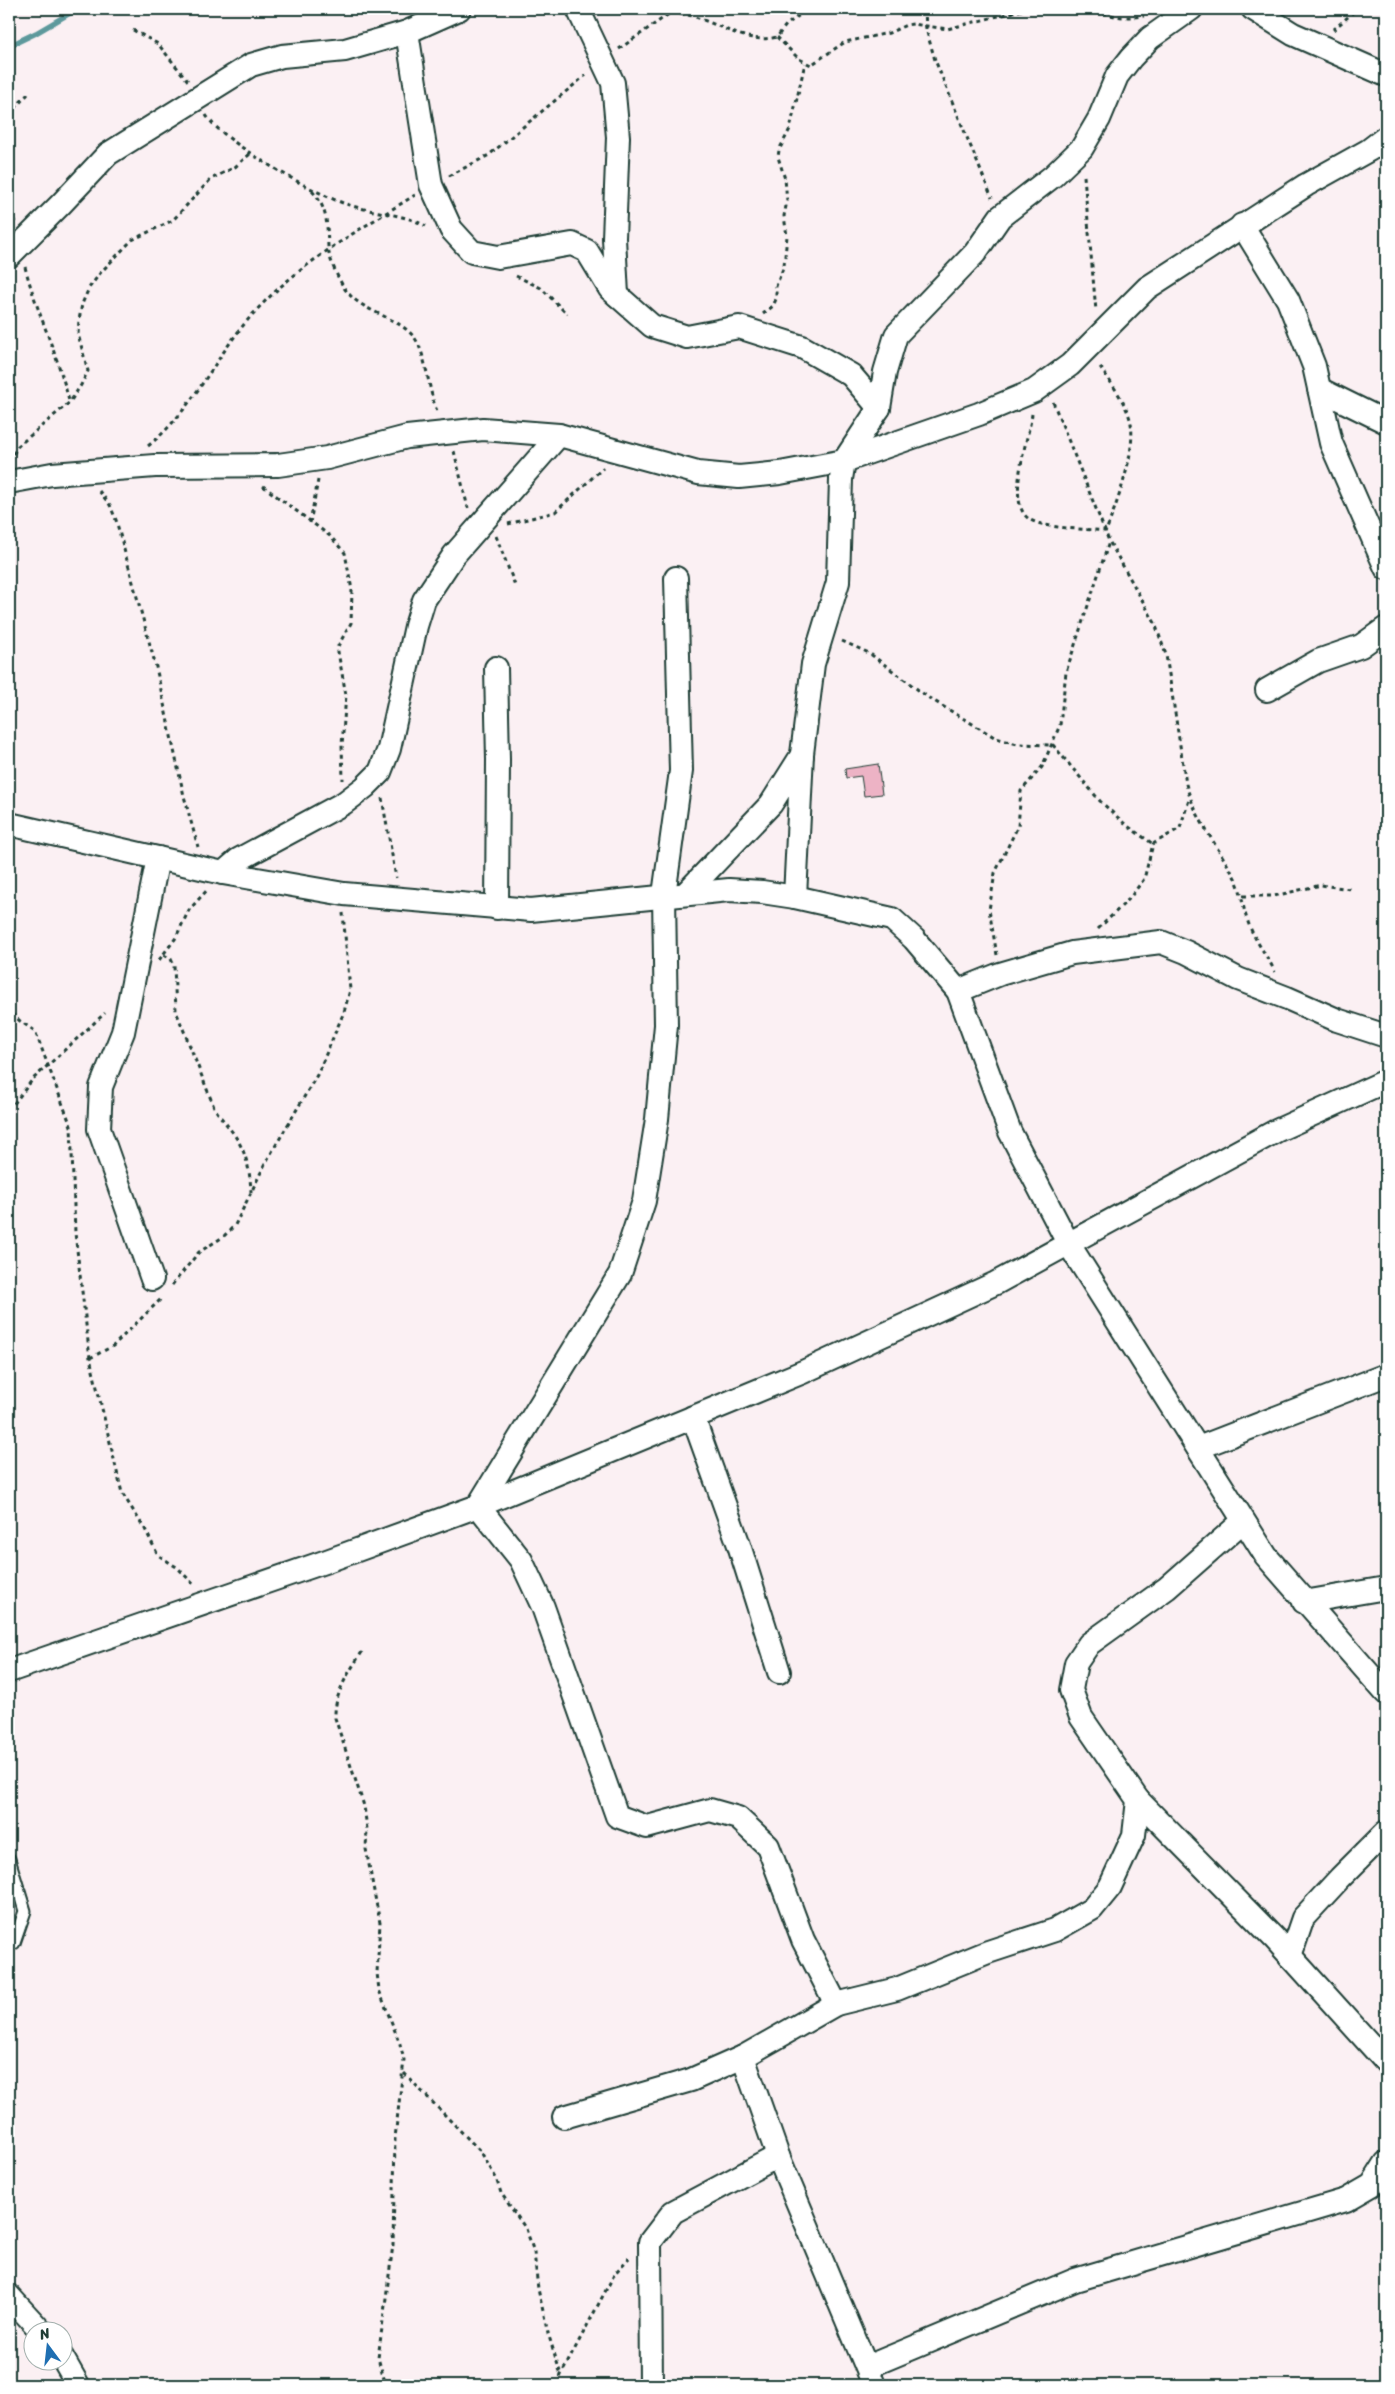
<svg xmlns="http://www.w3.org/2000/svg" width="1395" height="2394" font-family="Sriracha,sans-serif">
<rect width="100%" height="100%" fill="#fbf0f3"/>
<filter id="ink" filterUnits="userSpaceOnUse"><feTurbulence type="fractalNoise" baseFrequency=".02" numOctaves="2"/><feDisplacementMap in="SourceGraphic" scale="10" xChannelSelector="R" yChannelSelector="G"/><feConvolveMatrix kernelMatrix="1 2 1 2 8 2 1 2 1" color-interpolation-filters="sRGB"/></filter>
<g filter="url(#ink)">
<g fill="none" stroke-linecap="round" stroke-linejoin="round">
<polyline stroke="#5d999c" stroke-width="5.5" points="9,46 36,33 77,9"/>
</g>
<polygon fill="#edb3c5" stroke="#1f3d34" points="878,764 882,794 864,796 861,776 846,778 845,769"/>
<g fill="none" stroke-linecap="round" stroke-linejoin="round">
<defs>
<polyline id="lane" points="9,1859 25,1911 14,1943 9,1945"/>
<g id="street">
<polyline points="578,9 613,83 618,137 614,238 617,295"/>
<polyline points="1253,9 1293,34 1386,75"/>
<polyline points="407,32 431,185 451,229 472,252 498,257 572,244 587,251 610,289 652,326 687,337 739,327 802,347 851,375 879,408"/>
<polyline points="1242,225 1288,300 1314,366 1331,443 1386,568"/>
<polyline points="9,256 61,204 108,154 251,65 282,56 345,50 407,32 459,9"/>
<polyline points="1319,389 1386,422"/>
<polyline points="9,482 52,474 155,466 278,465 327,458 407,437 483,429 559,435 698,473 739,477 780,473 844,461 979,414 1034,391 1070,365 1147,288 1306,185 1369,150 1386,137"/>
<polyline points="496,668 498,760 497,908"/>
<polyline points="1267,690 1318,661 1361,646 1386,628"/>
<polyline points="9,824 223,873 344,894 531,910 729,890 762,892 795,897 892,919 914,939 958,991 1010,1132 1068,1243 1266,1556 1386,1693"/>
<polyline points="223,873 238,860 344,803 365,787 380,772 389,749 416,626 424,600 454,555 559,435"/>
<polyline points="685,894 771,804 802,755"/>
<polyline points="795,897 802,754 813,664 838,582 841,479 844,461 879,408 885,372 896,335 975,253 1000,217 1053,176 1082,148 1099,119 1117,76 1131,58 1150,38 1191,9"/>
<polyline points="958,991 1000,974 1072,953 1161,942 1186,952 1238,979 1287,998 1337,1020 1386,1036"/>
<polyline points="152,1279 99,1129 101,1087 123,1032 158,858"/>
<polyline points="693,1417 739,1545 779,1672"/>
<polyline points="1198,1448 1386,1375"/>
<polyline points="478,1506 521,1560 543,1607 617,1816 647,1827 710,1810 738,1818 768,1846 803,1940 836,2004 743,2057 778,2156 673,2212 650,2242 651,2385"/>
<polyline points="478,1506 620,1274 644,1201 657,1119 666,1025 664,895 681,771 676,578"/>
<polyline points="1304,1602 1386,1588"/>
<polyline points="9,1671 327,1561 478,1506 803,1372 996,1283 1276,1131 1386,1081"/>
<polyline points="1138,1800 1274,1938 1386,2062"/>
<polyline points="1290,1956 1303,1918 1340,1878 1386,1832"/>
<polyline points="836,2004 897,1989 988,1952 1055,1930 1092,1909 1110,1887 1134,1835 1138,1800 1081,1717 1071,1690 1076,1663 1089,1644 1167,1588 1242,1522"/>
<polyline points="564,2117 691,2080 743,2057"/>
<polyline points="778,2156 874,2385"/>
<polyline points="9,2296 42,2332"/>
<polyline points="62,2357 78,2385"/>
<polyline points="867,2367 1075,2280 1346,2200 1372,2185 1386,2163"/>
</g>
</defs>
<use href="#lane" stroke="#1f3d34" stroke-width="15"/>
<use href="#street" stroke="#1f3d34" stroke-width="26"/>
<g stroke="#1f3d34" stroke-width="3" stroke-dasharray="4 4" stroke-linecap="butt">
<polyline points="925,9 926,29 935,60 992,198"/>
<path d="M1096,9c16,9 30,9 48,7"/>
<path d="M672,13c6,1 14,1 20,3 28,8 54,29 85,21l9,-12 22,-16"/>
<polyline points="133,30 158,44 188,81"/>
<polyline points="1333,30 1357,9"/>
<polyline points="777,37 799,59 811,65 845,42 889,33 906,25 913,24 947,29 1026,9"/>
<polyline points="619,49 676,9"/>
<polyline points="9,114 28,94"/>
<path d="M206,115c16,27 109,79 140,89 26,9 56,9 80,22"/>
<polyline points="449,176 489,155 586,75"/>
<polyline points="1084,176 1096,311"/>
<path d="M312,191c16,17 15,34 16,56 1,12 9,29 15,39 16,27 52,28 71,51 13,17 14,56 24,76"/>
<polyline points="9,212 15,222"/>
<path d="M25,267c12,46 33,88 44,134"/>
<polyline points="516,276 541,288 567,314"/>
<polyline points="763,314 773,306 776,299 776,286 784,266 787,236 784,216 787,201 785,179 778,157 779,150 790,129 805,63"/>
<path d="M1053,402l56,139 46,82 11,32 20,129c9,35 32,62 49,94 8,15 7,29 13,44 6,18 19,33 27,50"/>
<path d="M1032,414c-3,23 -27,88 -3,105 15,10 58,10 77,12 11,-28 32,-83 24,-112 -6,-20 -20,-37 -31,-54"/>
<path d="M148,446c42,-33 64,-83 98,-124 46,-55 110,-90 169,-127"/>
<polyline points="454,451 468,508"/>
<polyline points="9,461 18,446 70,402 81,385 88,371 78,334 79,320 82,304 89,288 101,272 132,240 173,220 211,179 235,167 250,154"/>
<polyline points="263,486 330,536 345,553 352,590 351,623 338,646 338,652 346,695 342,745 343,780"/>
<polyline points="99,491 110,505 116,520 156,667 184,796 198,847"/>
<polyline points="310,523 318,480"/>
<polyline points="508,524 555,512 603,468"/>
<polyline points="496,536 516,588"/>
<polyline points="842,641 869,653 929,698 996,738 1017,744 1053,745 1100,801 1126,825 1153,844"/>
<polyline points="382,798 396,878"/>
<polyline points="1243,896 1274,896 1321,885 1350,889"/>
<polyline points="1098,929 1129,899 1144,879 1153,844 1180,828 1189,800"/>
<path d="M164,955l7,4 3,7 2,45 38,96c7,12 14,18 21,29 12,18 15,35 16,56"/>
<polyline points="997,955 989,910 995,873 1018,826 1021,791 1042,767 1060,725 1066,672 1109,542"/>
<polyline points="159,960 175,939 189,910 208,889"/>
<polyline points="9,1006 12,1014 20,1021 35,1031 71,1126 75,1233 90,1358 122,1493 145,1529 158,1555 178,1568 195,1586"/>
<polyline points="9,1110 33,1079 105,1013"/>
<polyline points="172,1285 199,1252 223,1237 235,1225 266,1162 317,1075 344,1012 350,990 343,913"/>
<polyline points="90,1358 113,1346 162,1298"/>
<path d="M362,1652c-13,20 -28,41 -27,66l29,88 3,23 -1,20 14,74 -3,50 2,17 21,54 4,16 -9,78 -2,107 -15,113 8,27"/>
<polyline points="404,2073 481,2152 496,2178 501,2193 526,2229 534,2252 538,2289 548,2333 561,2375"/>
<polyline points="558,2385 561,2375 615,2273 629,2258"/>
</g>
<use href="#lane" stroke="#fff" stroke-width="11"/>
<use href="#street" stroke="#fff" stroke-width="22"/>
</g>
</g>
<rect width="1395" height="2394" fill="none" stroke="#fff" stroke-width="30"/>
<rect x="15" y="15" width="1365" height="2364" fill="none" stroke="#1f3d34" stroke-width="2" filter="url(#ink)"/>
<g transform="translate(48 2346) rotate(345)"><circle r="24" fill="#ffffff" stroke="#a5b1ae"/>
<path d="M0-4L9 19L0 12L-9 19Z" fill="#1f6fb2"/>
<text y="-8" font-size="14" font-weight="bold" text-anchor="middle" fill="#1f3d34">N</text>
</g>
</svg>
